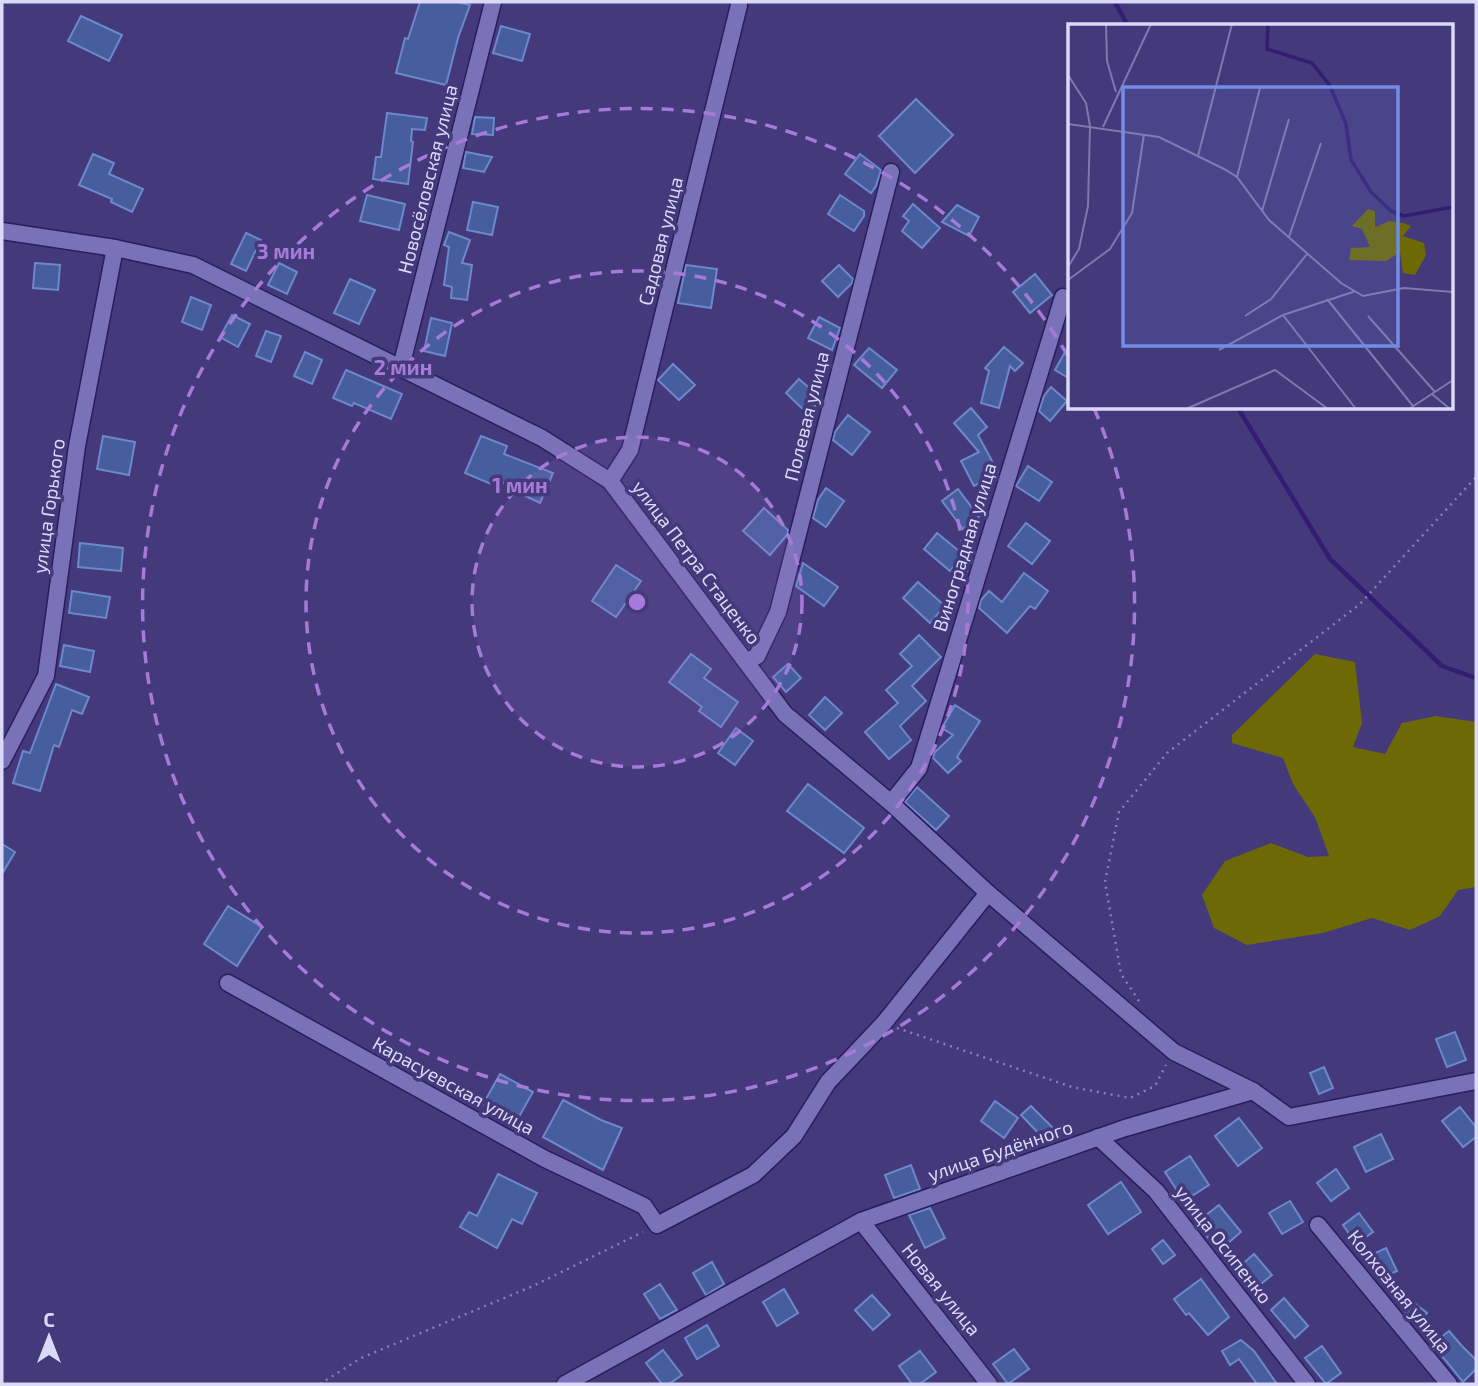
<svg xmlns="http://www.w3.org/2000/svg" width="1478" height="1386" font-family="'Exo 2',sans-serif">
<rect width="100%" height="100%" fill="#43397b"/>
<polygon fill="#6d6a06" points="1315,654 1355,662 1362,723 1353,747 1385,754 1402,723 1436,716 1476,722 1476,887 1458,890 1440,916 1410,930 1372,918 1323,933 1247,945 1214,928 1202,895 1225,861 1271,843 1308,857 1329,856 1315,817 1293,784 1283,758 1232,743 1232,735"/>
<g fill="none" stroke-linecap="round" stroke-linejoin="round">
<g stroke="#331d73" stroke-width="4.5">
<polyline points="1115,2 1128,26"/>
<polyline points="1238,408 1330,559 1442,666 1476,678"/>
</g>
</g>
<g fill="#465d9e" stroke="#6e88cc" stroke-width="2">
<polygon points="420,2 458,2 470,5 458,38 446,85 396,73 405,38 408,39"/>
<polygon points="81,16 122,35 109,61 68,41"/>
<polygon points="501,26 530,34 522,61 493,53"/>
<polygon points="916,99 953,135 915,173 879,136"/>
<polygon points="387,113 427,118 425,130 412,129 411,141 413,142 408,184 373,179 376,157 381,157"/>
<polygon points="475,117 494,118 493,135 472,134"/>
<polygon points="466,152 492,157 484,172 463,168"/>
<polygon points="93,154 114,163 109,174 143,189 132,212 111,202 112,199 79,185"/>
<polygon points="860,154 881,170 876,186 871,193 845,174"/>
<polygon points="367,195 405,204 399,230 360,221"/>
<polygon points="840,195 864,211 864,216 854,231 828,214"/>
<polygon points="473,202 498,207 492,235 467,230"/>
<polygon points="913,204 940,228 922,248 902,231 909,221 903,216"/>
<polygon points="957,205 979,217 969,236 942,222"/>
<polygon points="449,232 470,240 462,263 472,265 467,300 451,298 452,287 444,285 449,247 444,245"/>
<polygon points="246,233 261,240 246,271 231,264"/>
<polygon points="35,263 60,265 58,290 33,288"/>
<polygon points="279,263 297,272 287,294 268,285"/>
<polygon points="686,265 717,269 711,308 678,303"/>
<polygon points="839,265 853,279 852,283 838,297 822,281"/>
<polygon points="1035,274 1052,295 1030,313 1013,292"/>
<polygon points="350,279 375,290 359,324 334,313"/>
<polygon points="191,297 211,305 202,330 182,322"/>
<polygon points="232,315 250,324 238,347 220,337"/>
<polygon points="819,317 840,328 832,350 808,338"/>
<polygon points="431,318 452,323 445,356 424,351"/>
<polygon points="266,331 281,336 271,362 256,356"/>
<polygon points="1070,343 1070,379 1055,370"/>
<polygon points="1004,347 1023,363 1015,371 1010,366 999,408 981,403 989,371 985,368"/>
<polygon points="869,348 897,370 882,388 854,365"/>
<polygon points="305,352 322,360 312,384 294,376"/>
<polygon points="673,364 695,385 679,400 658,380"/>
<polygon points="346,370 402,394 391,419 354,403 352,406 333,398"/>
<polygon points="799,379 822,399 808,414 786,393"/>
<polygon points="1051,387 1067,401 1050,421 1039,411 1044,396"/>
<polygon points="971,408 987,427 978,435 998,472 974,486 961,461 979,452 954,423"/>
<polygon points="848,415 870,432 852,455 833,440 835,432"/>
<polygon points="103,436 135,442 129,475 97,469"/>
<polygon points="481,436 507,446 504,454 553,473 540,503 521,494 523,491 493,479 491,484 465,473"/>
<polygon points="1028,466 1052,482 1039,501 1016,486"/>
<polygon points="826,488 844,501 826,527 813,518 818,500"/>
<polygon points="958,489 979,517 963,529 942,501"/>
<polygon points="764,508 788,530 787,535 770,555 743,531"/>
<polygon points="1026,523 1050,541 1032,564 1008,546"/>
<polygon points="937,533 964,555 950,571 924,549"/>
<polygon points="80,543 123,548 121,571 78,567"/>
<polygon points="803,563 838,587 824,606 796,586"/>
<polygon points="616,565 641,581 616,617 592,601"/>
<polygon points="1024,573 1048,591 1035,609 1030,606 1007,633 979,608 981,600 989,591 1002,602"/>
<polygon points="918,582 945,606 930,623 903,598"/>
<polygon points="72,591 110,597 106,618 69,613"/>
<polygon points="919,635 941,657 912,686 926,701 900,726 911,740 889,759 865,732 898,703 886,690 912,666 900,654"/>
<polygon points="64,645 94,651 90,672 60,666"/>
<polygon points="691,654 711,669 704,678 738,702 721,727 699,711 702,707 669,682"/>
<polygon points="788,664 801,678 786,692 773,677"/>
<polygon points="56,684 89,697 82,714 72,710 59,747 54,745 40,791 13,783 23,751 30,753"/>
<polygon points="825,697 842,713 825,730 809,715"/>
<polygon points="955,705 980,721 957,757 961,761 948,773 933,758 935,752 953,735 942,728"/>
<polygon points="736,728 753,741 735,765 718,753"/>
<polygon points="808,784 864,828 844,853 787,811"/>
<polygon points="917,787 949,816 936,830 905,802"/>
<polygon points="2,844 15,852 2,874"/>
<polygon points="228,906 262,927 237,966 204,944"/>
<polygon points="1455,1032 1466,1060 1447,1067 1436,1039"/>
<polygon points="1324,1067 1333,1088 1319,1094 1310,1073"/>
<polygon points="500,1074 533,1092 516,1122 483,1104"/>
<polygon points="563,1100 601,1120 622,1128 603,1170 543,1137"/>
<polygon points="995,1101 1018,1118 1004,1138 981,1121"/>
<polygon points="1031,1106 1055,1130 1045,1140 1021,1115"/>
<polygon points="1460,1107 1476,1127 1476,1137 1463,1147 1442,1121"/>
<polygon points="1239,1118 1262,1148 1238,1166 1215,1136"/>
<polygon points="1381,1134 1393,1159 1366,1172 1354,1147"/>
<polygon points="1190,1156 1209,1185 1184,1201 1165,1172"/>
<polygon points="911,1165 920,1189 894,1198 885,1175"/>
<polygon points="1336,1169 1349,1188 1331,1201 1317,1183"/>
<polygon points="498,1174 537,1193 522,1224 512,1219 497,1248 460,1227 469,1212 477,1216"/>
<polygon points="1121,1182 1141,1212 1108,1234 1088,1205"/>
<polygon points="1290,1201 1303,1222 1282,1234 1269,1213"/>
<polygon points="1219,1205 1241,1232 1219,1251 1196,1223"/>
<polygon points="930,1208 945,1238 925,1248 909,1215"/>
<polygon points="1359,1213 1373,1232 1356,1244 1343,1225"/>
<polygon points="1163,1240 1175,1255 1163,1264 1152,1249"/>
<polygon points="1386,1248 1397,1271 1379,1279 1369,1256"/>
<polygon points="1254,1254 1272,1275 1256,1288 1239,1267"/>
<polygon points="712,1262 724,1284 706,1295 693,1273"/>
<polygon points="1201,1279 1229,1317 1208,1335 1189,1313 1186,1315 1174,1299"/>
<polygon points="660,1284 677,1310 660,1319 644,1294"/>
<polygon points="784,1289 798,1313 777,1326 763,1302"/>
<polygon points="872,1295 890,1315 873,1330 855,1310"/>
<polygon points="1284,1298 1308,1326 1295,1338 1271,1310"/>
<polygon points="1413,1302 1427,1313 1418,1323 1405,1312"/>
<polygon points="707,1325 719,1346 697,1359 685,1338"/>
<polygon points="1449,1331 1461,1345 1476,1360 1476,1369 1463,1382 1432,1344"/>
<polygon points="1241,1340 1254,1351 1277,1384 1257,1384 1239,1359 1230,1365 1222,1351"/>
<polygon points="1322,1346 1341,1373 1326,1384 1305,1358"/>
<polygon points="1014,1349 1029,1369 1008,1384 993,1364"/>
<polygon points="663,1350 682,1375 669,1384 662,1384 646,1363"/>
<polygon points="920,1351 936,1372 920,1384 912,1384 899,1366"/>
</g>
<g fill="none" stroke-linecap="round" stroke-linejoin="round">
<defs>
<g id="minor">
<polyline points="2,231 115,248 193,265 542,438 610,481 785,714 891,803 988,893 1174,1052 1253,1091 1289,1117 1476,1081"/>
<polyline points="401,367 493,2"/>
<polyline points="610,481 630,450 739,5"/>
<polyline points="746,662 757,656 778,612 891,172"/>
<polyline points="2,761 46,676 77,446 115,248"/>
<polyline points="891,803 919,768 1063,297"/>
<polyline points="228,983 545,1159 644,1206 657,1225 753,1175 794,1136 828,1082 884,1023 988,893"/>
<polyline points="1098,1137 1156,1191 1307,1384"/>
<polyline points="861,1221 989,1384"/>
<polyline points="1318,1225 1449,1384"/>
<polyline points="565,1384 861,1221 1125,1128 1253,1091"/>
</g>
</defs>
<use href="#minor" stroke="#2b1d5d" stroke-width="19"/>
<g stroke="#8781b3" stroke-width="2.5" stroke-dasharray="2 5" stroke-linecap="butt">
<polyline points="1139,1001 1121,974 1105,882 1119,812 1167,753 1360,604 1476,477"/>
<polyline points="897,1028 1072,1087 1130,1098 1155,1086 1166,1065"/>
<polyline points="320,1384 361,1358 533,1286 643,1232"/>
</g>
<use href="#minor" stroke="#7a72b9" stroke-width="16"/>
</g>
<circle cx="637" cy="602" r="165" fill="#a67ad9" fill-opacity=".12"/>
<g fill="none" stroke="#a67ad9" stroke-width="3.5" stroke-dasharray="12 9">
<circle cx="637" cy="602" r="165"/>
<circle cx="637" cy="602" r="331"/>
<path d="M1094 408A496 496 0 1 1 1069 358"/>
</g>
<g text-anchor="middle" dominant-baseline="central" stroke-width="7" stroke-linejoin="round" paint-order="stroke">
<g font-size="19" fill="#dad9f8" stroke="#43397b">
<text transform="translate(427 179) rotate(-76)">Новосёловская улица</text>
<text transform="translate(660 241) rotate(-76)">Садовая улица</text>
<text transform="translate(806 416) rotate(-76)">Полевая улица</text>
<text transform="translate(48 506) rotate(-82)">улица Горького</text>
<text transform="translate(964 547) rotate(-73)">Виноградная улица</text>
<text transform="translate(697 562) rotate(53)">улица Петра Стаценко</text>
<text transform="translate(454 1085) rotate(29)">Карасуевская улица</text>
<text transform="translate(1000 1150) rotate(-19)">улица Будённого</text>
<text transform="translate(1224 1244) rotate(52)">улица Осипенко</text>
<text transform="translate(942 1289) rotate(51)">Новая улица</text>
<text transform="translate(1400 1291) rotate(51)">Колхозная улица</text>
</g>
</g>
<g transform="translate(1068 24)">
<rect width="385" height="385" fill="#43397b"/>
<path d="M300,185l7,2v16l15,-6 13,2 8,3 -8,10 21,7 2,12 -11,20 -12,-2 -3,-21 -14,9 -37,-1 2,-12 19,-1 -8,-18 -10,-3z" fill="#6d6a06"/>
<path fill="none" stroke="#331d73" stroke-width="3.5" d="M200,0l-1,25 45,14 18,23 16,38 5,36 20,32 20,19 13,5 49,-9"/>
<path fill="none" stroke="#7f79ad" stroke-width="2" d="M38,0l1,37 9,31M0,51l18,28 4,23 -2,80 -9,43 -11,18M0,100l91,13 65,32 13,8 32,43 72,63 22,13 41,-8 49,4M35,103l48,-103M130,132l34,-132M169,153l23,-89M194,187l27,-92M221,213l32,-94M0,256l42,-31 22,-36 12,-79M259,275l86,107M215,291l73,94M177,292l26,-17 36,-45M300,292l67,76M151,326l64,-35 73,-24M364,370l18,15M118,385l89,-39 53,39M341,385l44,-29"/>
<path fill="#728de6" fill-opacity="0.15" stroke="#728de6" stroke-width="3.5" d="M55,63h275v259h-275z"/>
<rect width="385" height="385" fill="none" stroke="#dad9f8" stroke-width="3.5"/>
</g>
<circle cx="637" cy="602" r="10" fill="#a67ad9" stroke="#43397b" stroke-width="3.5"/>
<g font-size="21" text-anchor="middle" font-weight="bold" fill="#a67ad9" stroke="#43397b" stroke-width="7" stroke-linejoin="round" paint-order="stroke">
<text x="286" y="259">3 мин</text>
<text x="403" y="375">2 мин</text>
<text x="520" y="493">1 мин</text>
</g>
<rect width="1478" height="1386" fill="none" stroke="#dad9f8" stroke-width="7"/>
<g transform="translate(49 1337)" stroke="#43397b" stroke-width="5" paint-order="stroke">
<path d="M0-5L12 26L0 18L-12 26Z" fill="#dad9f8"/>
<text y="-10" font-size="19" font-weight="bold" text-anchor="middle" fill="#dad9f8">С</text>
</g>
</svg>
